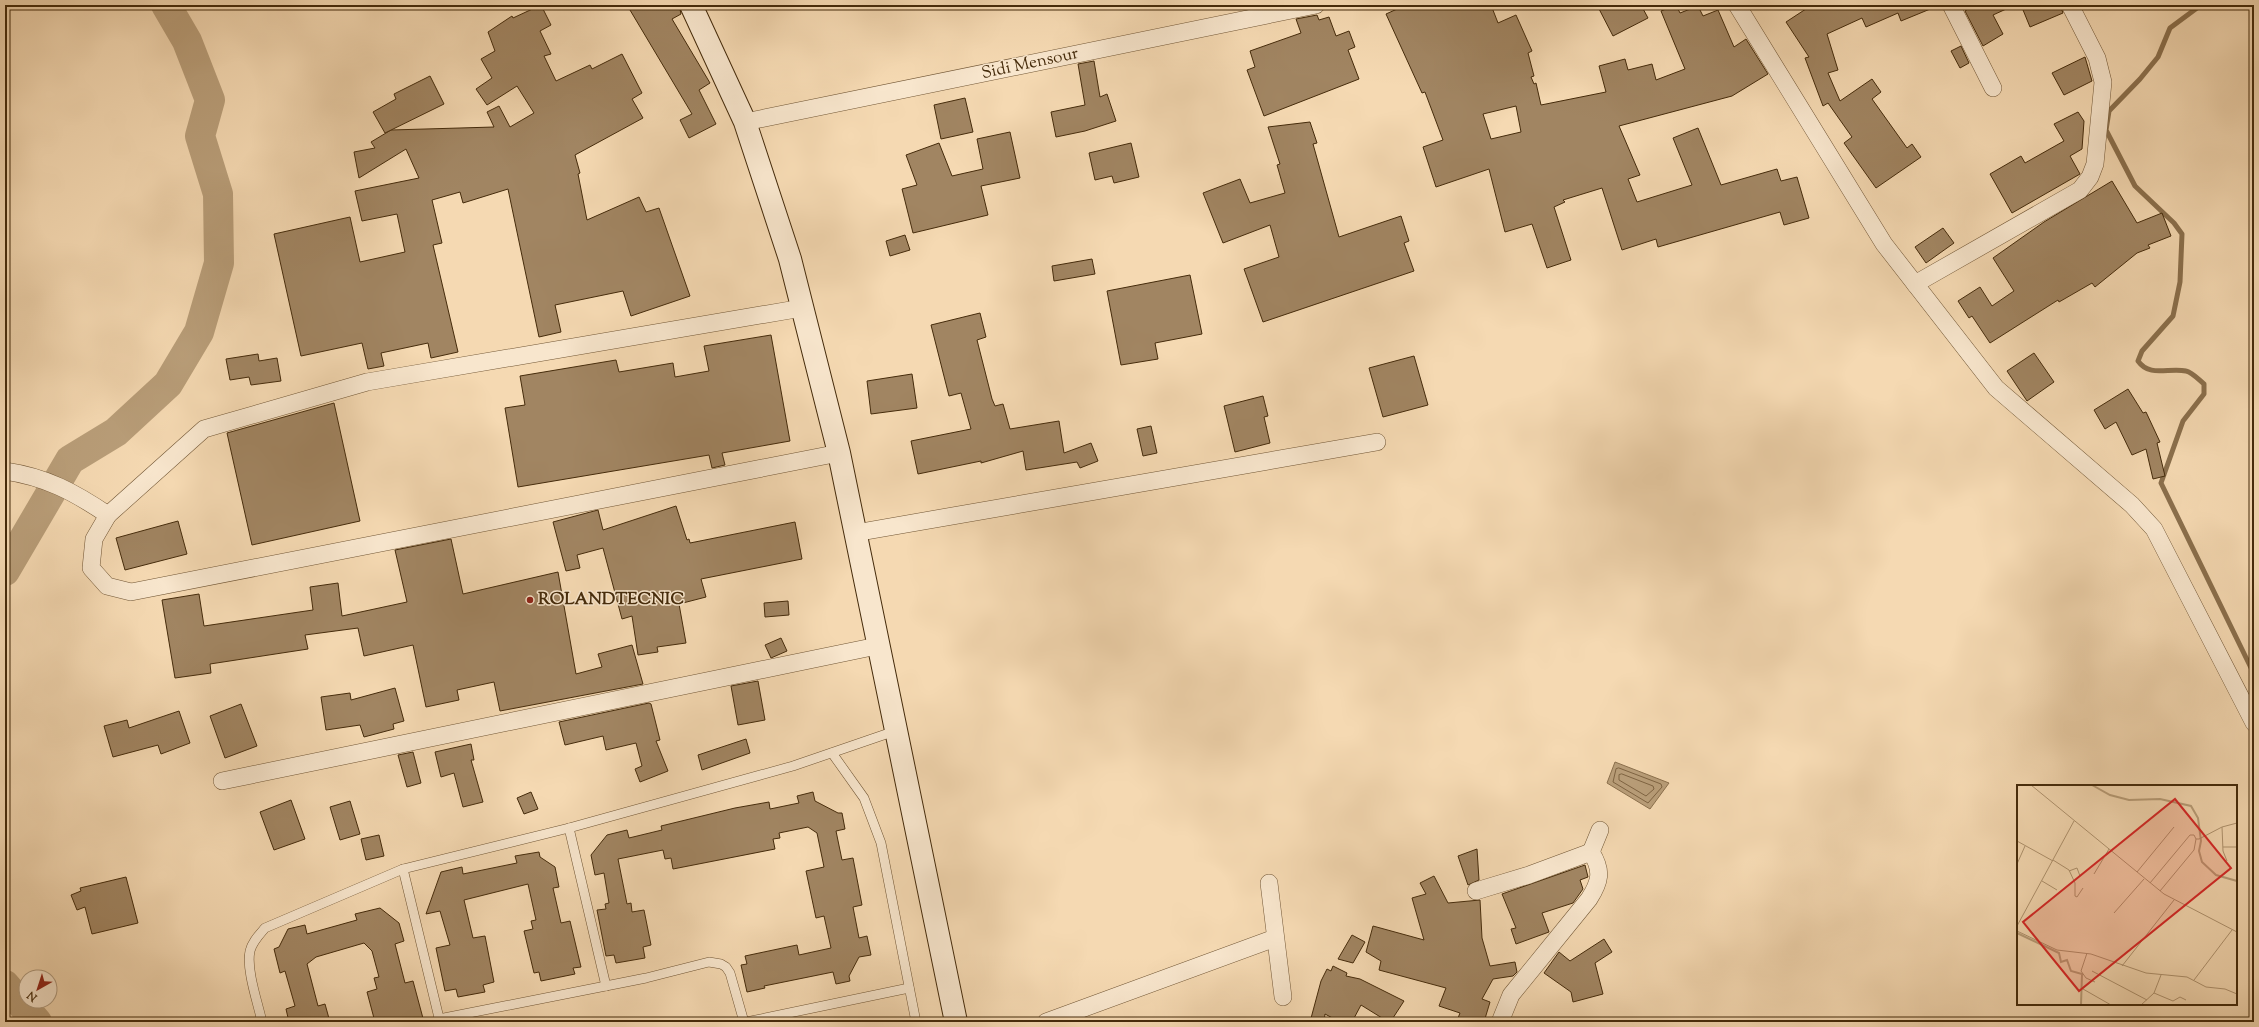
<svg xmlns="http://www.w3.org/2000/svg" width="2259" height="1027" font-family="'Sorts Mill Goudy',serif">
<rect width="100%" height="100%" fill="#f5d9b2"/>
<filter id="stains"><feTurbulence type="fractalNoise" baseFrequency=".005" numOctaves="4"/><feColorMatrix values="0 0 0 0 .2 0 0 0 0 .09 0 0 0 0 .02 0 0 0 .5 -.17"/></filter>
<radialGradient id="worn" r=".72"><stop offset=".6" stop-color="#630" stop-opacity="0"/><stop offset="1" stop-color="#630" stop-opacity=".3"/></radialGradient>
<polygon fill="#b99e79" stroke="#8b704d" points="1615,762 1669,783 1650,809 1607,783"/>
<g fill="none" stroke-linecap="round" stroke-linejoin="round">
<g stroke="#7f6442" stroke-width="1">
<polygon points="1619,768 1661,784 1662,787 1648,803 1613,782 1616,769"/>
<polygon points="1622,774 1653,786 1654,789 1646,796 1619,780 1619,775"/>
</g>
<path stroke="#8b704d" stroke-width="5" d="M2201,5l-31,23 -12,29 -18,22 -31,32 -3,19 29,56 39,37 8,11 -2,48 -7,34 -31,35 -4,10c12,17 31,6 48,10 6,1 13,9 18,13v10l-21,27 -22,62 93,191"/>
<g stroke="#b99e79" stroke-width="30">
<polyline points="5,571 70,460 116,432 168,384 199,332 219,263 218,194 200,136 210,100 187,41 166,5"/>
<polyline points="5,985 37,1022"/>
</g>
</g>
<g fill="#a18562" stroke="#452b0b" fill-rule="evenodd">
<polygon points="541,5 551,25 540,31 551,54 544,56 556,81 590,65 592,69 622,54 642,93 632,99 643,118 575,155 580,173 578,174 587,220 639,197 646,212 659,208 690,296 631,316 623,291 555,305 561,332 539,337 508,189 463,203 460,192 432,200 442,243 433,245 458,352 431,358 428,343 381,353 384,366 368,369 362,343 301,356 274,234 350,217 360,262 405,252 397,214 362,221 355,191 419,178 406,149 359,178 354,152 375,148 371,142 391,130 494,127 487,112 499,106 510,127 534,113 517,86 487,105 476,89 492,78 481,59 495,51 488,32 512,16 513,18"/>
<polygon points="627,5 679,5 681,14 672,19 710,83 699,90 716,124 689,138 680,120 692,114"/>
<path d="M1406,5h85l7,18 18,-8 16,36 -4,2 6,23 -3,1 3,7 2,-1 5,22 65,-13 -7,-26 26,-7 3,11 24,-6 4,16 29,-11 -24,-58 15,-6 4,8 18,-7 5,10 15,-6 16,37 12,-8 22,35 -36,22 -113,30 21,49 -12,4 9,23 55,-17 -19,-47 25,-10 23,57 56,-16 4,12 16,-4 12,41 -25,7 -4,-13 -122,35 -2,-8 -34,11 -20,-62 -39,12 2,2 -11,5 17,53 -24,8 -15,-44 -27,8 -16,-63 -53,18 -13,-40 20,-7 -18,-48 -3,1 -36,-79zM1516,106l5,26 -30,7 -8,-25z"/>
<polygon points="1597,5 1641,5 1648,18 1613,36"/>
<polygon points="1812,5 1814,9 1823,5 1940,5 1901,21 1898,13 1866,27 1862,18 1827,34 1838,70 1828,73 1840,101 1872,79 1881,92 1872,99 1907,148 1912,144 1921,157 1876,188 1844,143 1852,137 1828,103 1823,106 1805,58 1809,57 1786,22"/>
<polygon points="1975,5 2015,5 1993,15 2003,34 1983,46 1965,11"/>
<polygon points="2021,5 2060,5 2063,13 2030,27"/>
<polygon points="1317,15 1319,20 1329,17 1336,36 1349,31 1355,47 1348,50 1359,79 1264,116 1247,70 1255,67 1250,51 1301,33 1296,19"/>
<polygon points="1961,46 1969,63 1960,68 1951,51"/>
<polygon points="2085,57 2092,81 2064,95 2052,73"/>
<polygon points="1094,61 1100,97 1107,94 1116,121 1085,131 1056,137 1051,112 1085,105 1078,64"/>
<polygon points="430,76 444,104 385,133 373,112 396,99 394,94"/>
<polygon points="965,98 973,132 941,139 934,105"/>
<polygon points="2078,112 2084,121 2082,149 2070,156 2080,174 2012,213 1990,174 2021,156 2025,163 2064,141 2054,124"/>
<polygon points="1310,122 1317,143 1313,144 1339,237 1401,216 1409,241 1404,243 1414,271 1263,322 1244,269 1279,257 1270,225 1223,243 1203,193 1240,179 1250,203 1285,193 1277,165 1280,164 1268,127"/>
<polygon points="1010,132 1020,178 981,186 988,215 913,233 902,189 917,185 906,155 939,143 952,176 983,169 977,139"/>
<polygon points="1131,143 1139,177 1114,183 1112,176 1095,180 1089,153"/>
<polygon points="2112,181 2137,223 2162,213 2171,236 2148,245 2150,248 2137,253 2095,287 2092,283 2059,302 2058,300 1990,343 1972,316 1969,318 1958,301 1980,287 1992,306 2014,291 1993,258 2044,222"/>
<polygon points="1943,228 1954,243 1926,263 1915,247"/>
<polygon points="905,235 910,250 890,256 886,241"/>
<polygon points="1092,259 1095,274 1054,281 1052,266"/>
<polygon points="1190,275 1202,334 1155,343 1158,359 1121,365 1107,291"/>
<polygon points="980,313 986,337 977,340 992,399 995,406 1003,404 1010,429 1059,421 1064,453 1091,443 1098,461 1080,468 1077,462 1026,470 1023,451 981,463 981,461 918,474 911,441 971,429 961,393 949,396 931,325"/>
<polygon points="771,335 790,441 722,453 725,465 712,468 709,455 518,487 505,408 525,405 520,376 616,360 619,372 673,363 675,377 709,371 704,346"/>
<polygon points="2034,353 2054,382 2027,401 2007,371"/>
<polygon points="258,354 259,361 277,358 281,381 251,385 249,377 230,380 226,359"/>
<polygon points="1414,356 1428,405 1383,417 1369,368"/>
<polygon points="912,374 917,408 871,414 867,381"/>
<polygon points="2128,389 2143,413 2146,412 2160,442 2157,443 2165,476 2153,479 2146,449 2132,455 2116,422 2105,429 2094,410"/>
<polygon points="1263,396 1268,416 1264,417 1270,443 1235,452 1224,406"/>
<polygon points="334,403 360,521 252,545 227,433"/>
<polygon points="1151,426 1157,453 1143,456 1137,429"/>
<polygon points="676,506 687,540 689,539 690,543 795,522 802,559 701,579 706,597 679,604 686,643 657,647 658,652 638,655 632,616 622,619 603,548 577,555 580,568 566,571 553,522 598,510 603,530"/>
<polygon points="178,521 187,554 125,570 116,538"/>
<polygon points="451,539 463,594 558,572 576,674 602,667 598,654 632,645 643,684 500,711 494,682 457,690 459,700 426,707 413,645 364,656 358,628 305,635 308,649 210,664 211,673 175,678 162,600 199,594 204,626 313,610 310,587 338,583 342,616 407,602 395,550"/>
<polygon points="788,601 789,615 765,617 764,603"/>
<polygon points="781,638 787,651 771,658 765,645"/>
<polygon points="758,681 765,720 738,725 731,686"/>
<polygon points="395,688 404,721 393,724 394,729 364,737 360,725 326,730 321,697 350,693 351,700"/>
<polygon points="649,703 651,704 660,740 656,741 668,771 640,782 635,769 642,766 636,743 606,750 603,736 565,745 559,722"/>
<polygon points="241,704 257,746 225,758 210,716"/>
<polygon points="179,711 190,743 161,754 158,745 113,757 104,726 127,720 129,728"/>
<polygon points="746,739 750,753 702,770 698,755"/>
<polygon points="471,744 474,760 471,760 483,802 463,807 454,773 441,777 435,752"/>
<polygon points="413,752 421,783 407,787 398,755"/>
<polygon points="531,792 538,809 524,814 517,798"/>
<polygon points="813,792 815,801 838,813 842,813 845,829 836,831 842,860 853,858 862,905 853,907 859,938 867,936 871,955 859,957 849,976 850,981 836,984 833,972 764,986 765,988 747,992 741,965 747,964 745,956 797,945 799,955 831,948 824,916 816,918 806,871 824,867 817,833 808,827 779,833 780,838 773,839 775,849 673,869 671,858 665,859 663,850 618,859 627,904 631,903 632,912 644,910 651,945 643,947 645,958 616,963 614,955 606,956 597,910 606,909 605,904 609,903 604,873 595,875 591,855 607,835 627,830 629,838 662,830 661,826 735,808 769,802 770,809 799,803 797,796"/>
<polygon points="291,800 305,839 274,850 260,812"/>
<polygon points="350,801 360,834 340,840 330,807"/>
<polygon points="379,835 384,856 366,860 361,839"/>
<polygon points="1477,849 1479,880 1468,885 1458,856"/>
<polygon points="539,852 540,857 555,867 559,887 553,888 561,923 570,921 581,967 573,968 575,974 541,981 539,972 534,973 524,931 533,929 531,921 536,920 528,884 464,900 473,938 485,936 494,982 483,985 485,992 458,997 456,989 445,991 436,948 450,945 440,911 426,914 441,872 462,867 463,874 517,863 515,856"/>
<polygon points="1585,865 1588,877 1580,880 1583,889 1573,903 1542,913 1549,932 1516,944 1511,929 1516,928 1502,894"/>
<polygon points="1434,876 1448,903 1480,900 1482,938 1490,966 1515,962 1517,972 1513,976 1493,979 1482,999 1490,1002 1484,1022 1467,1022 1468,1020 1458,1018 1460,1013 1439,1006 1446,988 1379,970 1381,961 1366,952 1373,926 1424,940 1412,898 1426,894 1420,883"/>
<polygon points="126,877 138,923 92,934 85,907 77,910 71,895 81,891 80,888"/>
<polygon points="380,908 399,923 404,941 395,944 405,983 413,981 424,1022 375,1022 367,992 377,989 374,978 379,977 372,951 364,943 316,957 307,964 318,1006 325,1004 330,1022 289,1022 286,1009 295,1006 285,971 280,973 274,949 279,947 288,929 305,925 307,934 357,920 355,914"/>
<polygon points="1352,935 1365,942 1353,963 1338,959"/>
<polygon points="1604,939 1612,952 1595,963 1603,994 1573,1002 1571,992 1544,973 1559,952 1570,961"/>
<polygon points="1333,966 1347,973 1346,976 1360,979 1404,1001 1391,1021 1382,1018 1361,1005 1352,1022 1340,1022 1325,1014 1324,1022 1310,1022 1321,981 1327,969 1331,971"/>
</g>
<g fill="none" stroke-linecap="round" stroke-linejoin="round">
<defs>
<g id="service">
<polyline points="832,753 864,798 881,843 916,1022"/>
<polyline points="569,828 606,986"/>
<polyline points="403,869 440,1022"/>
<polyline points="439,1019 646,978 709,962 721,964 726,967 730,973 744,1022"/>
<path d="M262,1022c-4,-19 -16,-52 -12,-71 2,-9 9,-16 15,-23l138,-59 166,-41 224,-62 102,-35"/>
<polyline points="746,1022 909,988"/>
</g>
<g id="minor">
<polyline points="1737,5 1884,244 1996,388 2132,505 2154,529 2254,723"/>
<polyline points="1951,5 1993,88"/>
<polyline points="745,122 1316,5"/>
<polyline points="1915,284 2080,190 2090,177 2095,164 2103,82 2097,58 2070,5"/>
<path d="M5,471c41,6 69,21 103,44l-14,24 -3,29 16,18 24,6 708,-139"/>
<polyline points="108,515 204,429 367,382 802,308"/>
<polyline points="855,533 1377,442"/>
<polyline points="222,781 877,646"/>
<polyline points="1591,852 1600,830"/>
<polyline points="1269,883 1283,997"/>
<path d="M1476,891l53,-16 62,-23c12,19 9,30 -2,47l-78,96 -11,27"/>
<polyline points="1046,1022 1275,938"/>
</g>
<polyline id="secondary" points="691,5 745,122 790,259 839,453 956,1022"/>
</defs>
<use href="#service" stroke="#715635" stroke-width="10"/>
<use href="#minor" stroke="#715635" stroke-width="18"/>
<use href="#secondary" stroke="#452b0b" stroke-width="24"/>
<use href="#service" stroke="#f8e6cd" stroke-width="9"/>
<use href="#minor" stroke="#f8e6cd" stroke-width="17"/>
<use href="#secondary" stroke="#f8e6cd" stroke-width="22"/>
</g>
<circle fill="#8f2418" stroke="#f8e6cd" stroke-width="1.5" cx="530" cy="600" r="4"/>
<g text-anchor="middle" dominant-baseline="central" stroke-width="3" stroke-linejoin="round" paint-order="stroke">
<g font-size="17" fill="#452b0b" stroke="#f8e6cd">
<text transform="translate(1030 64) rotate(-12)">Sidi Mensour</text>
</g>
<g font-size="17" font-weight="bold" fill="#452b0b" stroke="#f8e6cd" text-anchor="start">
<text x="538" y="600">ROLANDTECNIC</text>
</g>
</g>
<g transform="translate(2017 785)">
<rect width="220" height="220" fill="#f5d9b2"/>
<path fill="none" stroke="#b99e79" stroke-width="2" d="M75,0l18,10 19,5 31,-1 31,7 7,12 3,23 -2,10 3,11 14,13 21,6M0,148l42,20 2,9 6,-2 4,11 11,3 -1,31"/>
<path fill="none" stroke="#af936f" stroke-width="1" d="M14,0l133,109 73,38M205,42l1,24 4,10M0,56l36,20M206,62h14M36,75l16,10 6,13v13l2,1 6,-9M0,79l8,-18M52,86l8,-3 3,8M120,87l37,-45M77,89l15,-25M25,96l15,9M133,98l40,-48h4l2,4h3l23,-12 15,-4M143,106l34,-41 2,-11M97,128l30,-34M0,141l57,-105M0,146l40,19 34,4 55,19 41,4 19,10 19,2 12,5M70,168l-6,18 5,7 9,4M105,181l52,-66M75,186l55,29M177,195l38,-50M66,204l28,16M137,208l7,-18M124,220l13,-12 19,8 7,-4 6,3"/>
<path fill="#d62828" fill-opacity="0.15" stroke="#d62828" stroke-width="2" d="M158,14l56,69 -152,123 -56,-69z"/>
<rect width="220" height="220" fill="none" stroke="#452b0b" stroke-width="2"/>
</g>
<rect width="2259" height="1027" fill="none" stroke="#f5d9b2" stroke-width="20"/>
<rect x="6" y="6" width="2247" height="1015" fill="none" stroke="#452b0b" stroke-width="2"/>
<rect x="10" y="10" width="2239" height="1007" fill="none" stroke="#452b0b"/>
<g transform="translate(38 989) rotate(219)"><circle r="19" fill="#f8e6cd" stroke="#b09b7f"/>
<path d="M0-3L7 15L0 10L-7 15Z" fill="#8f2418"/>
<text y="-6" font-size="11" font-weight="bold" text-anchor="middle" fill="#452b0b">N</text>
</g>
<rect width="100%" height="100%" filter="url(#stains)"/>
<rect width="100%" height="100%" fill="url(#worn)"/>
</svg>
